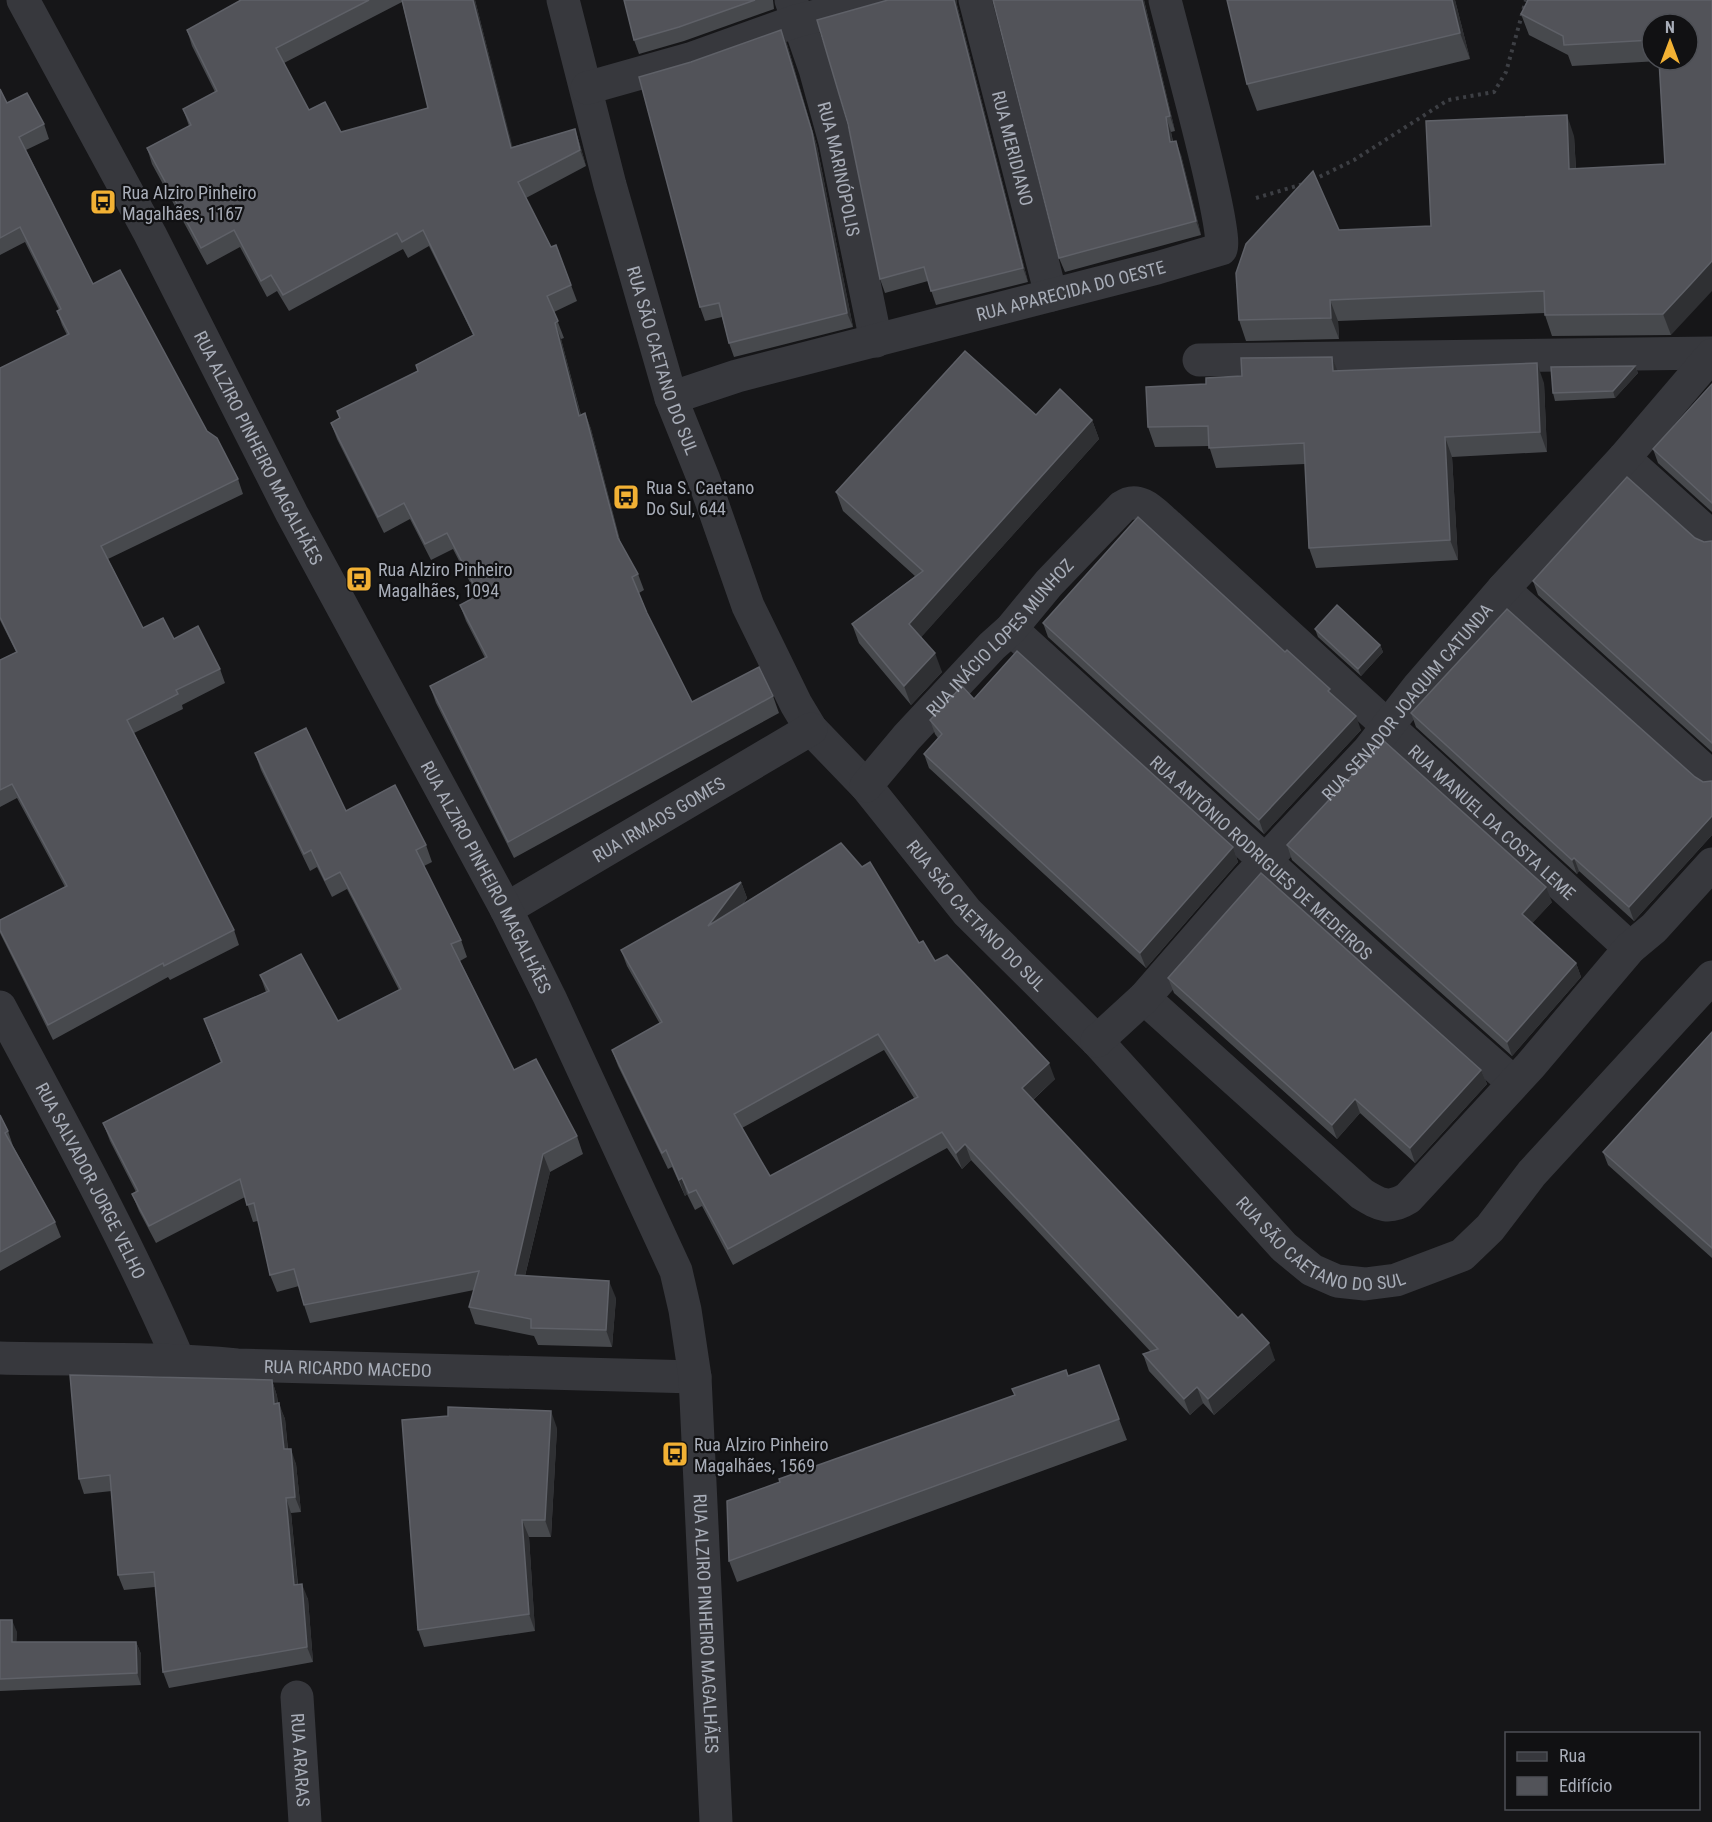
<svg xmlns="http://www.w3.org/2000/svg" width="1712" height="1822" font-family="'Roboto Condensed',sans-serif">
<rect width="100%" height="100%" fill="#161618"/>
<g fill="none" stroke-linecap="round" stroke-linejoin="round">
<g stroke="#3d3f44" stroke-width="4" stroke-dasharray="3 4.5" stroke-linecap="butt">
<polyline points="1313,180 1354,160 1448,100 1494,92 1506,72 1526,0"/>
<polyline points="1256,198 1303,184"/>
</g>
<g stroke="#37383d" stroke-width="33">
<path id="s1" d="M563,0l47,185 61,213 33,82 44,126 48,98 15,25 55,57 101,126 130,129 187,206 28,23 25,11 28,3 31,-4 66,-25 28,-27 42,-55 180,-196"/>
<path id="s2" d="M791,0l24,69 20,73 41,199"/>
<path id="s3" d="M975,0l76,295"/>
<polyline points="587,88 690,59 796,21 881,0"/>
<polyline points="1199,360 1712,353"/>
<path id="s4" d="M671,398l66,-22 420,-108 64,-19c8,-16 -48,-216 -56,-249"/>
<polyline points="1624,458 1712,537"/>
<polyline points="1503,589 1712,777"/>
<path id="s5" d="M1011,629l361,329 142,125"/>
<path id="s6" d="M866,786l41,-49 85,-91 19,-17 38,-46 73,-76c18,-13 33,7 46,18l462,423"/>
<path id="s7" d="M506,909l305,-180"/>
<path d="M1144,998l218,196c18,11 27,16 46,4l122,-132 100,-118 24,-20 58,-64"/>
<path id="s8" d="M0,1007c62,116 126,231 178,352"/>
<path id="s9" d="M1097,1041l47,-43 101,-116 124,-132 50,-64 84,-97 121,-131 88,-103"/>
<path id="s10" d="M0,1358c79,2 158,-1 237,7l458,12"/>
<path id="s11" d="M297,1697l8,125"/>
</g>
<path stroke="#37383d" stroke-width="33" id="s12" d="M23,0l127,234 142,280 214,395 44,89 126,273 9,39 10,67 21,445"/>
</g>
<g fill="#47494d" fill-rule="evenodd">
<path d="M239,0h236l37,147 63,-18 5,16 6,21 -60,32 25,49 5,-2 21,56 -23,11 10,26 -3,1 20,76 4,-2 6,16 30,115 17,30 6,16 -5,3 8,20 45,89 81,-6 6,17 -265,145 -78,-155 -6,-17 55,-28 -19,-37 -6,-16 17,-9 -24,-47 -22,11 -21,-41 -26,14 -47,-94 -6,-16 87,-51 -2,-7 57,-30 -44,-89 -21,12 -5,-9 -114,62 -12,-20 -10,6 -27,-50 -33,18 -55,-101 -5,-16 42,-22 -6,-17 32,-17 -23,-46 -5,-16 52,-28zM402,2l26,106 -87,24 -32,-22 -25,-47z"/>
<polygon points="624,0 773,0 774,9 684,41 639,54 634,40"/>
<polygon points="957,0 957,5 1028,282 936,305 928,281 885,293 880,279"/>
<polygon points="1144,0 1175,131 1171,132 1173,141 1181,155 1201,235 1065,272 1059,258"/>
<polygon points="1455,0 1470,59 1257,111 1247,84"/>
<path d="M1712,0l-41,335 -119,1 -7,-21v-2l-207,8 1,18 -93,2 -7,-21 100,-90 92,-4 143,-90 2,33 89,-5 -6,-103 -87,5 -4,-11 -39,-20 -8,-21zM1652,24l36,36h-36z"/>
<polygon points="781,30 787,44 817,146 853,327 734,357 729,343 722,317 705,321 700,307 691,62"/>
<polygon points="0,89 7,103 44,124 49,139 26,150 93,284 207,431 238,479 243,494 108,559 143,628 174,639 220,669 225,683 182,705 183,709 134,733 234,930 239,945 170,980 168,977 53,1040 0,933 0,920 65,887 17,798 0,807 0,660 16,652 0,620 0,368 67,335 62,325 57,311 59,310 25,242 0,255"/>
<polygon points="1332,357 1337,371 1544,383 1547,452 1452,457 1458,560 1316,568 1309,548 1305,464 1216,468 1209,446 1155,447 1148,427 1206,384"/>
<polygon points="1635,366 1638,373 1615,398 1555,401 1553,393"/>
<polygon points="1712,384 1712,512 1658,463 1653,449"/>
<polygon points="1036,415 1092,420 1099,439 921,637 942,672 911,705 859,643 852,624 915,576 843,511 836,492"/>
<polygon points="1695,538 1704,542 1712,541 1712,752 1538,595 1533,581"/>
<polygon points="1043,623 1332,694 1361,730 1264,834 1048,637"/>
<polygon points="1315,629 1380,645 1383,652 1361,676 1318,637"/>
<polygon points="974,699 1233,847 1238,862 1146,968 929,768 924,754 938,738 935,734 930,720"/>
<polygon points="1411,713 1695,777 1703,782 1712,781 1712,835 1634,921 1579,871 1577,874 1416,727"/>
<polygon points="255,753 346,811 426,845 432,862 424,866 461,940 467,957 460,961 514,1070 577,1136 583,1154 550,1172 525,1276 616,1298 612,1347 538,1345 534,1336 475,1324 469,1307 474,1290 310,1323 304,1305 299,1286 277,1292 270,1275 258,1221 253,1222 245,1197 156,1243 139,1211 132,1194 136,1192 110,1141 103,1123 221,1063 204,1019 266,992 260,975 338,1021 399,990 347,889 332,897 317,867 310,871 261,770"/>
<polygon points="1287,845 1552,902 1532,923 1576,963 1581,977 1512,1056 1292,860"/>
<path d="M741,882l6,16 -4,6 176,39 16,18 120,118 -22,21 242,260 -61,55 -11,-12 -13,12 -41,-44 -6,-17 8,-2 -180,-192 -9,9 -15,-21 -214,117 -31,-59 -7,4 -8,-16 -2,2 -13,-29 -4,2 -50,-103 -6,-16 48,-26 -33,-58 -6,-16zM884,1050l30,48 -144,78 -28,-48z"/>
<polygon points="1168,978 1481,1070 1487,1084 1415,1163 1360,1113 1337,1139 1174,993"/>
<polygon points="1712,1032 1712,1258 1608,1165 1603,1152"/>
<polygon points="0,1115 8,1131 13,1146 55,1222 61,1237 0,1271"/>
<polygon points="1068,1376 1119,1419 1127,1440 737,1582 729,1561 780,1482 1015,1395 1012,1389"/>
<polygon points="272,1380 277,1396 278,1403 285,1419 288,1449 296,1464 301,1512 291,1513 298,1584 308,1599 313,1662 169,1688 163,1672 155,1587 124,1590 118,1575 112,1491 84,1494 79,1479"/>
<polygon points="557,1428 551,1537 529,1537 535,1631 424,1647 418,1630"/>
<polygon points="0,1620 17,1632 16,1642 136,1642 141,1654 141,1685 0,1691"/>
</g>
<g fill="#2f3033">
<polygon points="473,0 475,0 517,164 511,148"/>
<polygon points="954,0 957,0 957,5 1028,282 1023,268"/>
<polygon points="1142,0 1144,0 1175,131 1170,116"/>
<polygon points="1452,0 1455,0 1470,59 1460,33"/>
<polygon points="781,30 787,44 817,146 853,327 847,313"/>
<polygon points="1567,115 1574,136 1577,190 1569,169"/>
<polygon points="1166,117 1171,132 1175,156 1170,142"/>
<polygon points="575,129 580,145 586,166 580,150"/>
<polygon points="1176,141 1181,155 1201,235 1196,221"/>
<polygon points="1712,261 1712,291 1671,335 1663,314"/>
<polygon points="1330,300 1338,321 1339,339 1331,318"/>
<polygon points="555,323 561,339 585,432 579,416"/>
<polygon points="1332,357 1340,377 1333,371"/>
<polygon points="1537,363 1544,383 1547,452 1540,432"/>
<polygon points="1635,366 1638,373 1615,398 1613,391"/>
<polygon points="585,413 591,429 623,554 618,538"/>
<polygon points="1092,420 1099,439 916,643 909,624"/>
<polygon points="1445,437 1452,457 1458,560 1450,540"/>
<polygon points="1380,645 1383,652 1361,676 1358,669"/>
<polygon points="935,653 942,672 911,705 904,686"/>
<polygon points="1356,716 1361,730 1264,834 1259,820"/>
<polygon points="1712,816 1712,835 1634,921 1629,907"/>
<polygon points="1233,847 1238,862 1146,968 1140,953"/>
<polygon points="1574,858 1579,871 1577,874 1572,860"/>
<polygon points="741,882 747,898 714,942 708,926"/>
<polygon points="1546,887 1552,902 1528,928 1522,914"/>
<polygon points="1576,963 1581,977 1512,1056 1507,1042"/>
<polygon points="1049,1063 1055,1079 1028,1104 1022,1088"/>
<polygon points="1481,1070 1487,1084 1415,1163 1410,1148"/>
<polygon points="1355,1099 1360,1113 1337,1139 1332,1125"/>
<polygon points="965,1144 971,1160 962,1169 956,1153"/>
<polygon points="543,1154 550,1172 521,1292 515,1275"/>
<polygon points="682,1178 687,1194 685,1196 679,1180"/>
<polygon points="609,1281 616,1298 612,1347 606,1330"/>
<polygon points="1269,1343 1275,1360 1214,1415 1208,1399"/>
<polygon points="272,1380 277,1396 279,1419 274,1404"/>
<polygon points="1197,1387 1203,1403 1190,1415 1184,1399"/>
<polygon points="279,1403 285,1419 289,1465 284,1449"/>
<polygon points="551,1411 557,1428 551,1537 545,1520"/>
<polygon points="291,1449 296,1464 301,1512 295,1497"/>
<polygon points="286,1498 291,1513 299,1600 294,1585"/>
<polygon points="522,1520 529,1537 535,1631 529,1614"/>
<polygon points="302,1584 308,1599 313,1662 307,1647"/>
<polygon points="12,1620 17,1632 16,1654 12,1642"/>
<polygon points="136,1642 141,1654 141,1685 137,1673"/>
</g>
<g fill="#525359" stroke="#5f6168" stroke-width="1.5" fill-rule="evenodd">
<polygon points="241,0 369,0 276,48 309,110 325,102 341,132 428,108 402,0 473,0 511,148 575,129 580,150 518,182 551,247 556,245 571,285 547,296 558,321 555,323 579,416 585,413 618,538 638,574 632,577 647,613 692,702 759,667 773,696 508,842 430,686 487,657 460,605 479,595 447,533 425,544 404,503 378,517 331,423 340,418 337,411 418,371 416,365 474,335 423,230 402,242 397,233 283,295 271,275 261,281 234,230 201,248 147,148 191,125 183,109 217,91 187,30"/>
<polygon points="624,0 755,0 679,27 634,40"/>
<polygon points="888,0 954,0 1023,268 931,291 924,267 880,279 848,124 817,20"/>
<polygon points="993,0 1142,0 1170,116 1166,117 1170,142 1176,141 1196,221 1059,258"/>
<polygon points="1227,0 1452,0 1460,33 1247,84"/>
<polygon points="1528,0 1712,0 1712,261 1690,285 1663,314 1545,315 1544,291 1330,300 1331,318 1239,320 1236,273 1246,244 1313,171 1339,230 1431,226 1426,121 1567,115 1569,169 1665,164 1659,60 1688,60 1688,24 1652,24 1652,40 1564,45 1563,36 1521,14"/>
<polygon points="781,30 812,132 847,313 729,343 719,303 700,307 639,77 691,62"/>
<polygon points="0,89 7,103 27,93 44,124 19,137 93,284 120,270 207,431 217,438 238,479 101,546 143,628 163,618 174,639 198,626 220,669 176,690 178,694 127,720 234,930 164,966 163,963 48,1025 0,930 0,920 67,886 12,784 0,790 0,660 17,652 0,617 0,368 69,334 57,311 61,309 20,227 0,238"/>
<polygon points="965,351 1036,415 1060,389 1092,420 909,624 935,653 904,686 852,624 923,571 836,492"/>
<polygon points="1332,357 1333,371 1537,363 1540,432 1445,437 1450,540 1309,548 1304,443 1209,448 1208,426 1148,427 1146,387 1206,384 1206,378 1242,376 1241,358"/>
<polygon points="1635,366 1613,391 1553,393 1551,367"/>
<polygon points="1712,384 1712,503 1653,449"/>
<polygon points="1627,477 1695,538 1704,542 1712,541 1712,743 1533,581"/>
<polygon points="1138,517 1285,652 1287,650 1330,689 1328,691 1356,716 1259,820 1043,623"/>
<polygon points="1337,605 1380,645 1358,669 1315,629"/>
<polygon points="1507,609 1695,777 1703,782 1712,781 1712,816 1629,907 1574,858 1572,860 1411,713"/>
<polygon points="1017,651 1233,847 1140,953 924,754 942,734 930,720 962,686 974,699"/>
<polygon points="306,728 346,811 395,785 426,845 416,850 461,940 451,944 514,1070 536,1059 577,1136 543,1154 515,1275 609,1281 606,1330 531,1328 531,1319 469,1307 479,1271 304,1305 294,1269 270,1275 254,1203 247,1205 240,1179 149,1226 132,1194 138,1191 103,1123 222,1062 204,1019 269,991 260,975 301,954 338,1021 401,989 340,872 325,880 311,850 304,854 255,753"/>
<polygon points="1384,741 1546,887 1522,914 1576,963 1507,1042 1287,845"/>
<path d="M841,843l21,24 8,-5 49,81 4,-2 12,20 12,-6 102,108 -27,25 216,230 4,-4 27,29 -61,56 -11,-12 -13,12 -41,-45 15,-5 -193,-205 -9,9 -14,-21 -214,117 -32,-59 -7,3 -7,-15 -3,2 -13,-30 -4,3 -50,-103 50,-28 -41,-72 120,-68 -33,44zM878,1034l40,63 -148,79 -36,-62z"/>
<polygon points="1261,873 1481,1070 1410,1148 1355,1099 1332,1125 1168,978"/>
<polygon points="1712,1032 1712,1248 1603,1152"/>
<polygon points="0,1115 8,1131 5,1133 55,1222 0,1252"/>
<polygon points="1099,1365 1119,1419 729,1561 727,1501 780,1482 779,1479 1015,1395 1012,1389 1066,1370 1068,1376"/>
<polygon points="70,1375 272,1380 274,1404 279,1403 284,1449 291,1449 295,1497 286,1498 294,1585 302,1584 307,1647 163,1672 154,1572 118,1575 110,1475 79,1479"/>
<polygon points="448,1407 551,1411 545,1520 522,1520 529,1614 418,1630 402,1420 448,1416"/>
<polygon points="0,1620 12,1620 12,1642 136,1642 137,1673 0,1679"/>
</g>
<defs>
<symbol id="bus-square" viewBox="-11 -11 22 22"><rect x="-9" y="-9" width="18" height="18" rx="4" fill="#f2b134" stroke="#111113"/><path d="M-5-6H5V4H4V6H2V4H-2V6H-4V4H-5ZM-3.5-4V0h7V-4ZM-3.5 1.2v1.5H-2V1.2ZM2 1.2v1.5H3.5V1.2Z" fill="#111"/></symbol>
</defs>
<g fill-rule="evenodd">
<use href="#bus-square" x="88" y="187" width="30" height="30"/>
<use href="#bus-square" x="611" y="482" width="30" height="30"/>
<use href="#bus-square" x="344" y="564" width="30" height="30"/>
<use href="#bus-square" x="660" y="1439" width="30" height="30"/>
</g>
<g text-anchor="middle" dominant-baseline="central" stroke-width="4.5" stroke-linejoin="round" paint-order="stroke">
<g font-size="18" fill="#a8adb8" stroke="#111113">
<text stroke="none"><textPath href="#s3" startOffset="153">RUA MERIDIANO</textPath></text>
<text stroke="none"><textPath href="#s2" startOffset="176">RUA MARINÓPOLIS</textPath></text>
<text stroke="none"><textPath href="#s4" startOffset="414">RUA APARECIDA DO OESTE</textPath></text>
<text stroke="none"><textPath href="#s1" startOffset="374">RUA SÃO CAETANO DO SUL</textPath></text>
<text stroke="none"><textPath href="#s12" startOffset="506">RUA ALZIRO PINHEIRO MAGALHÃES</textPath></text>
<text stroke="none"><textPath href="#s6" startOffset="200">RUA INÁCIO LOPES MUNHOZ</textPath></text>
<text stroke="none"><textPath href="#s9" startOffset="460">RUA SENADOR JOAQUIM CATUNDA</textPath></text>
<text stroke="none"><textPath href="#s7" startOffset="177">RUA IRMAOS GOMES</textPath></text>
<text stroke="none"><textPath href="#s6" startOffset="873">RUA MANUEL DA COSTA LEME</textPath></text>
<text stroke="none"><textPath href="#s5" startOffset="339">RUA ANTÔNIO RODRIGUES DE MEDEIROS</textPath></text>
<text stroke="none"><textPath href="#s12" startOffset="992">RUA ALZIRO PINHEIRO MAGALHÃES</textPath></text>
<text stroke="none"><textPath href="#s1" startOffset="1022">RUA SÃO CAETANO DO SUL</textPath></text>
<text stroke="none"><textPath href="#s8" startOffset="196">RUA SALVADOR JORGE VELHO</textPath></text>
<text stroke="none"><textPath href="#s1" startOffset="1508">RUA SÃO CAETANO DO SUL</textPath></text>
<text stroke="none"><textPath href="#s10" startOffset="348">RUA RICARDO MACEDO</textPath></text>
<text stroke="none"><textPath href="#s12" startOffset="1784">RUA ALZIRO PINHEIRO MAGALHÃES</textPath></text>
<text stroke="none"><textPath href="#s11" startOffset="63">RUA ARARAS</textPath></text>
</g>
<g font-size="18" fill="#a8adb8" stroke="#111113" text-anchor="start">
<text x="122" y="192">Rua Alziro Pinheiro<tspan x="122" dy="21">Magalhães, 1167</tspan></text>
<text x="646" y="487">Rua S. Caetano<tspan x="646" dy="21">Do Sul, 644</tspan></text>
<text x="378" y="569">Rua Alziro Pinheiro<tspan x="378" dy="21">Magalhães, 1094</tspan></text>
<text x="694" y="1444">Rua Alziro Pinheiro<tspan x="694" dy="21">Magalhães, 1569</tspan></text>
</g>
</g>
<rect x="1505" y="1732" width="195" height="78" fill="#111113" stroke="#4d4f55" stroke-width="1.5"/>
<rect x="1517" y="1752" width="30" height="9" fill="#37383d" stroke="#4d4f55" stroke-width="1.5"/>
<text x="1559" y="1762" font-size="18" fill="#a8adb8">Rua</text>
<rect x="1517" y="1777" width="30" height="18" fill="#525359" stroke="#4d4f55" stroke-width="1.5"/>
<text x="1559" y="1792" font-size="18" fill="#a8adb8">Edifício</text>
<g transform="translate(1670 42)"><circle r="28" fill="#111113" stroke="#4d4f55" stroke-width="1.5"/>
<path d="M0-4.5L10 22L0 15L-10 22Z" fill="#f2b134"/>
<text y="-9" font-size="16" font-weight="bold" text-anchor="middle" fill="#a8adb8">N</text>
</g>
</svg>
